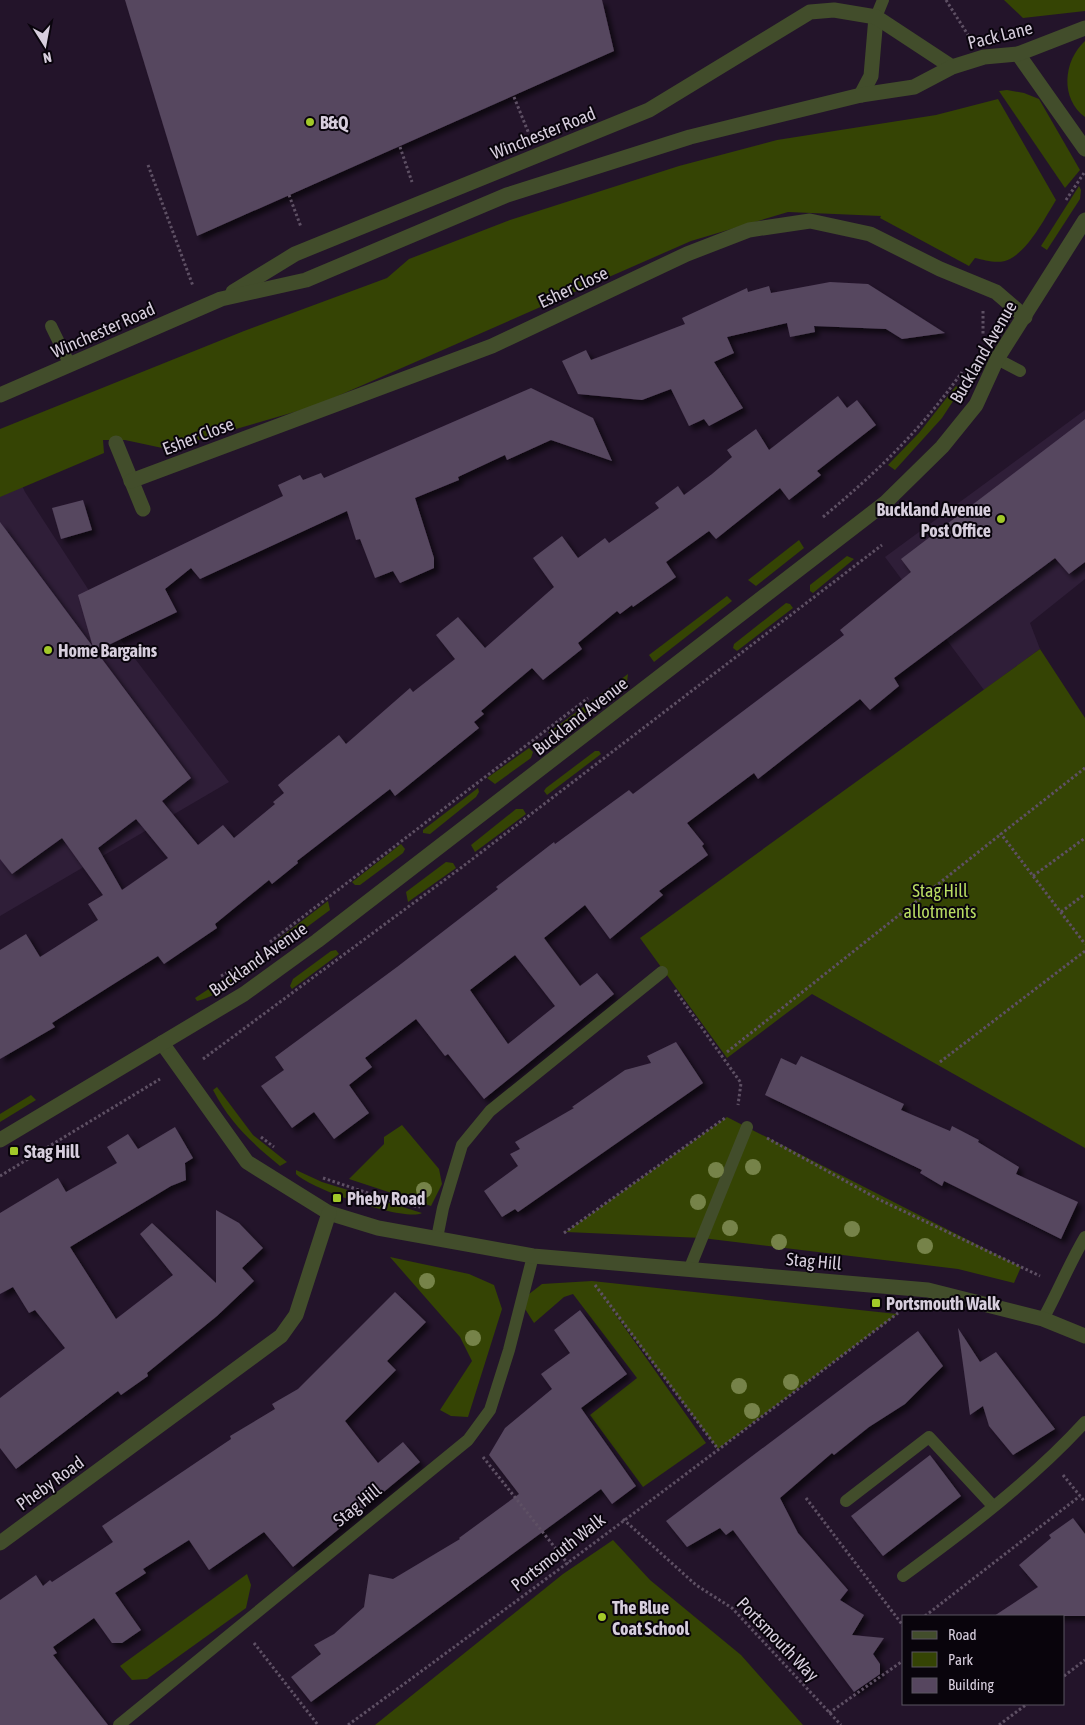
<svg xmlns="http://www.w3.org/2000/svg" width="1085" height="1725" font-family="'Asap Condensed',sans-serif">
<defs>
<filter id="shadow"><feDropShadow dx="4.5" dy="4.5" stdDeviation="2.5" flood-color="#0009"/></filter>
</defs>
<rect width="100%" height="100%" fill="#23142a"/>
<g fill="#2f1e38">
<polygon points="1085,410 1085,579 1030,623 1040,649 984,690 885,557"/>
<polygon points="0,439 25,492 123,643 229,782 0,916"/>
</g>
<g fill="#354404">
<polygon points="1004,0 1085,0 1085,11 1023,18"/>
<path d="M1085,41v76c-25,-18 -22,-56 0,-76z"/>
<polygon points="1007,90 1024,93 1039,99 1080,170 1065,188 999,91"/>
<path d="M998,99l58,101c-11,18 -27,49 -46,59 -11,6 -25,1 -35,-1l-6,8 -89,-48 1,-2 -93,-4 -97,29 -376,165 -148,43 -42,-9h-22l1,13 -104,44v-68l244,-98 143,-53 22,-19 101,-39 169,-54 98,-26 159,-25z"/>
<polygon points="1079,186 1081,190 1080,199 1047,250 1041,246"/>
<polygon points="956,386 961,389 942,418 895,470 888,465 919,433"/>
<polygon points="799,540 804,548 756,586 748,580"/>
<polygon points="847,556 854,559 813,593 810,591 810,585"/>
<polygon points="727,596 732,601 654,662 649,655"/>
<polygon points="786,603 790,604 793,608 737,651 733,648 734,644"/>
<polygon points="1040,649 1085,718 1085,1148 812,994 727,1058 640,938"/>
<polygon points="628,674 627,682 557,734 548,733"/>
<polygon points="529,748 533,752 531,758 495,784 487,778"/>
<polygon points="595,751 599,751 601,754 547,795 544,791 546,788"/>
<polygon points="478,788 479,792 476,797 430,834 423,833 423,830"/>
<polygon points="516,809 523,809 526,814 475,852 471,845"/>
<polygon points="401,844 405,849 403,853 360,885 355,885 352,882"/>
<polygon points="446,862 453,863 456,868 408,902 406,892"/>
<polygon points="328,901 330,910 280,947 273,943"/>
<polygon points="336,950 339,954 292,989 290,986 293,979 331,951"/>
<path d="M251,961l2,4c-5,13 -42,33 -56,36l-2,-3z"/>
<path d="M217,1087l36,48 34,27 -7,4c-28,-23 -50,-43 -67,-76z"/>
<polygon points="31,1095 36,1100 0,1122 0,1114"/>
<polygon points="727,1117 1021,1267 1014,1283 958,1269 702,1238 566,1232"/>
<polygon points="402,1125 439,1169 442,1184 431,1206 349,1179 384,1144 384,1137"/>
<path d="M296,1170l26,12 100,31c-18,9 -111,-24 -126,-39z"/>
<polygon points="390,1257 469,1274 494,1285 502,1309 468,1417 451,1416 440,1410 472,1361 460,1337"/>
<polygon points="592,1281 897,1314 718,1449 606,1301 706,1443 643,1487 590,1415 637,1378 573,1294 564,1297 534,1323 520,1301 542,1284"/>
<polygon points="613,1540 650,1580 741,1655 803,1725 375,1725 563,1574"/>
<polygon points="247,1574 251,1585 246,1608 147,1679 132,1680 120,1666"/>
</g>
<g fill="#56465f" fill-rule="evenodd" filter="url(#shadow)">
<polygon points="125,0 602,0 614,51 197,236"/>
<polygon points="830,282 868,284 945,333 902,339 886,329 814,326 815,332 790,337 787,323 727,337 734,353 714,362 743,408 709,426 704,419 689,426 671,389 642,400 578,394 562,361 586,350 591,360 685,324 682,318 747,288 748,292 769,286 771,293"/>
<path d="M531,388l62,30 19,43 -61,-21 -44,20 -2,-5 -47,22 1,3 -44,18 19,60v10l-34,15 -7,-12 -18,7 -15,-39 -4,1 -9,-29 -147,68 -9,-11 -26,21 12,23 -81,39 95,127 -29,23 36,44 25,-20 11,13 41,-34 -2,-2 11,-9 -6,-8 8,-7 53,-43 7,9 64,-56 3,4 42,-33 -19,-24 22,-18 27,31 69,-61 -21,-29 29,-22 16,22 27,-20 4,5 50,-35 -4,-5 23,-17 6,9 28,-21 20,-17 -5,-7 29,-21 13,21 69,-54 9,12 10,-8 19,25 -59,46 4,4 -32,25 -9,-12 -64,51 -7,-8 -43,31 10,15 -43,30 -1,-2 -12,9 -3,-3 -39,32 4,6 -39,31 -11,-12 -51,43 3,3 -10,8 5,6 -84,68 -5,-7 -93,72 1,2 -26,21 -3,-4 -54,44 2,4 -53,36 -6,-8 -106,67 3,4 -55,32v-109l26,-16 14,23 58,-37 -10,-16 15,-9 -41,-57 -50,36 -12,-15v-337l93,125 -15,-52 205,-99 -5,-11 22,-10 3,5 18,-7 3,5zM136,819l32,39 -46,32 -24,-42z"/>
<path d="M1085,419v143l-16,12 -14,-16 -161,120 5,8 -29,24 -10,-11 -102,80 -4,-6 -67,50 17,21 -2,2 6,9 -49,36 4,4 -53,44 -25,-34 -41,33 36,48 17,-13 17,21 -130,105 -36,-45 -3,2 -29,-37 -51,39 7,9 -23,18 20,28 -35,26 -20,-27 -22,16 -31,-42 23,-16 -9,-13 122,-90 101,-78 -2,-2 58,-45 1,2 74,-54 4,4 211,-159 -4,-5 71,-58 -10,-13zM515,955l40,51 -47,38 -38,-54z"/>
<polygon points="83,500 92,530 61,539 52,508"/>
<polygon points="676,1042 703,1083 518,1212 515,1209 502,1217 484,1191 518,1166 510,1154 520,1149 515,1142 574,1108 572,1107 625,1070 651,1063 647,1056"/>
<polygon points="801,1056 904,1104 901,1110 950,1131 952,1126 979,1140 978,1142 1019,1167 1016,1174 1078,1202 1061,1239 944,1181 942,1186 920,1173 922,1170 765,1095 781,1058 796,1065"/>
<polygon points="175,1127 193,1158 185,1163 186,1180 171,1186 70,1247 116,1319 173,1275 140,1234 152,1223 216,1283 216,1210 239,1223 263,1248 242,1268 254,1281 217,1316 147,1373 148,1376 121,1395 118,1391 16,1469 0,1448 0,1398 65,1348 35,1310 29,1313 13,1287 0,1294 0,1213 58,1178 66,1192 117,1163 107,1147 128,1134 138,1149"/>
<polygon points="395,1292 426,1322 387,1361 396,1370 345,1421 378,1463 403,1442 420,1462 293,1567 264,1532 209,1570 189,1540 143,1569 146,1573 115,1593 141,1630 122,1643 112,1643 94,1618 53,1647 57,1653 53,1655 108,1725 0,1725 0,1600 36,1575 43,1586 50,1580 52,1582 113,1542 102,1526 231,1439 230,1436 275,1409 272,1404 298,1389"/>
<polygon points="580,1310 627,1374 581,1408 636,1486 612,1504 601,1489 311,1702 291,1677 321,1654 314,1645 334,1634 364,1607 369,1574 393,1579 460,1539 459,1538 519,1494 489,1455 505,1428 552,1389 541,1374 570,1353 554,1330"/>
<polygon points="958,1328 980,1362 996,1352 1055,1429 1013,1455 989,1426 983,1406 970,1415"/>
<polygon points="918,1331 943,1366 905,1404 869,1427 834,1455 832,1453 780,1498 798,1533 848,1590 840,1600 864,1615 852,1635 884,1638 873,1654 880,1664 880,1674 854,1692 733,1530 726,1535 720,1528 687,1547 666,1521"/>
<polygon points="930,1455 961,1496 883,1556 851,1516"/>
<polygon points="1073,1518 1085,1534 1085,1616 994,1616 1038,1587 1019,1565 1051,1538 1049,1535"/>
</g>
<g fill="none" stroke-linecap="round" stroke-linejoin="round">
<g stroke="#5e5064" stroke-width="3" stroke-dasharray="2.5 2.5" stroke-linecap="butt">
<polyline points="946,0 968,35"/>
<polyline points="514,97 529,134"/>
<polyline points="400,147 412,182"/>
<polyline points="148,165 193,286"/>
<polyline points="289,195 301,227"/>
<polyline points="1066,200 1084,173"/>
<polyline points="983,311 983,335"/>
<path d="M823,517c54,-45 98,-87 139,-145"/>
<polyline points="1085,768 1001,834 1085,944"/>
<polyline points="1033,876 1085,838"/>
<polyline points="1061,912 1085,894"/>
<polyline points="270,942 588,698"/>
<polyline points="221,976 235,968"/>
<polyline points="675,990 741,1083 738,1105"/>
<polyline points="727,1052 1001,834"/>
<polyline points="203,1059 462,867 882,545"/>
<polyline points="940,1062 1085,951"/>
<polyline points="261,1137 274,1147"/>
<polyline points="767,1138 878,1199 1040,1276"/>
<polyline points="0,1176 160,1079"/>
<polyline points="323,1178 395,1202 420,1207"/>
<polyline points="564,1233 725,1118"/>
<polyline points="595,1285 718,1449"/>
<polyline points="483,1457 568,1564"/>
<polyline points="1063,1475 1085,1502"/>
<polyline points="806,1498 904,1627"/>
<polyline points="623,1519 696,1585 732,1608 841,1725"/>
<polyline points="925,1616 1080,1496"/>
<polyline points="254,1643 318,1725"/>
<polyline points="1064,1676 1085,1660"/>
<polyline points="829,1713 904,1660"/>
<path d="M348,1725c185,-135 368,-273 550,-412"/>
<polyline points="999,1725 1027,1704"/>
</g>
<g stroke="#424d2b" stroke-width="12">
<polyline points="876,17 883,0"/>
<polyline points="51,326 70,365"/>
<polyline points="997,359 1020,371"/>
<polyline points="437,1238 443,1208 462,1145 490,1111 662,972"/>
<polyline points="689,1270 747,1127"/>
<path d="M1043,1319c15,-27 26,-55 42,-82"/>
<polyline points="846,1501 929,1437 993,1506"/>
<path d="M903,1576c64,-47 129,-96 182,-154"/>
<polyline points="119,1725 468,1440 490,1410 509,1350 533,1256"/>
</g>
<g stroke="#424d2b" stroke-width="15">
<polyline points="1018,54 1085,149"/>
<polyline points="116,443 143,509"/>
<polyline points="131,481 492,346 687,254 749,230 810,221 870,234 940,269 996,292 1025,317"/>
<polyline points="162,1043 247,1162 329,1213 378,1228 533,1256 928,1290 1043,1319 1085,1336"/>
<polyline points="0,1140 244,994 317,941 885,503 942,447 976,405 997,359 1085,220"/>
<polyline points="0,1543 281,1336 296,1315 329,1213"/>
</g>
<g stroke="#424d2b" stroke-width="15">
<polyline points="861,95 871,76 876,17"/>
<polyline points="233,292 295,254 649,110 810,12 834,10 876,17 952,67"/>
<polyline points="0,395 221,299 306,280 507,195 690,137 861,95 914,87 952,67 984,57 1018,54 1085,28"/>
</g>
</g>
<g fill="#768349">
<circle cx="753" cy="1167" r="8"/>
<circle cx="716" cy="1170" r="8"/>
<circle cx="424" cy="1190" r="8"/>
<circle cx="698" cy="1202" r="8"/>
<circle cx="730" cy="1228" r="8"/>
<circle cx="852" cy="1229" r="8"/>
<circle cx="779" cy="1242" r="8"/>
<circle cx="925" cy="1246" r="8"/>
<circle cx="427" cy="1281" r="8"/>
<circle cx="473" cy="1338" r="8"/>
<circle cx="791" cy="1382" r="8"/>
<circle cx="739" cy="1386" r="8"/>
<circle cx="752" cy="1411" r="8"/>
</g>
<g fill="#a2c929" stroke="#09040c" stroke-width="2">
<circle cx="310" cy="122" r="5"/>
<circle cx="1001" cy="519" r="5"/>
<circle cx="48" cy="650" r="5"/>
<rect x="9" y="1146" width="10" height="10" rx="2.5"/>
<rect x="332" y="1193" width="10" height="10" rx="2.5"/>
<rect x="871" y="1298" width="10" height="10" rx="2.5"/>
<circle cx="602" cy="1617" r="5"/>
</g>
<g text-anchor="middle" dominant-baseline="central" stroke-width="4" stroke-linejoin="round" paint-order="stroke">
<g font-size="18" fill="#d7cedd" stroke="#09040c">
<text transform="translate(1000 35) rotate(-14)">Pack Lane</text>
<text transform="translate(543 133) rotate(-22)">Winchester Road</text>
<text transform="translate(573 287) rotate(-25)">Esher Close</text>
<text transform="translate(103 330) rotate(-24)">Winchester Road</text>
<text transform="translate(983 352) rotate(-60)">Buckland Avenue</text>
<text transform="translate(198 436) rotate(-21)">Esher Close</text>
<text transform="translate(580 716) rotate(-38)">Buckland Avenue</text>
<text transform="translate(258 959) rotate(-35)">Buckland Avenue</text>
<text transform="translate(814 1261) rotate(5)">Stag Hill</text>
<text transform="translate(50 1483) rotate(-36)">Pheby Road</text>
<text transform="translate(357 1505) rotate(-39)">Stag Hill</text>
<text transform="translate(558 1552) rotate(-38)">Portsmouth Walk</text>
<text transform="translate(778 1639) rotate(46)">Portsmouth Way</text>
</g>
<g font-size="18" font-weight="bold" fill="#d7cedd" stroke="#09040c" text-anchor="start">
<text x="320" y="122">B&amp;Q</text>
<text x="991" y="509" text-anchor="end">Buckland Avenue<tspan x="991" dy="21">Post Office</tspan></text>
<text x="58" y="650">Home Bargains</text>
<text x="24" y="1151">Stag Hill</text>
<text x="347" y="1198">Pheby Road</text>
<text x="886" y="1303">Portsmouth Walk</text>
<text x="612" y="1607">The Blue<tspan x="612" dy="21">Coat School</tspan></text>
</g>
<g font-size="18" fill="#b9dd63" stroke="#09040c">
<text x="940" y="890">Stag Hill<tspan x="940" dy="21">allotments</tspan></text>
</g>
</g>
<rect x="902" y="1615" width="162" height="90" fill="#09040c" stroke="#5b5560"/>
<rect x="912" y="1631" width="25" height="8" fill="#424d2b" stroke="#5b5560"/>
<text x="948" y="1640" font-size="15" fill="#d7cedd">Road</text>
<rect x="912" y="1652" width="25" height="15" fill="#354404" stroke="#5b5560"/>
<text x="948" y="1665" font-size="15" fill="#d7cedd">Park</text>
<rect x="912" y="1678" width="25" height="15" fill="#56465f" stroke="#5b5560"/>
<text x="948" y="1690" font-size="15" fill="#d7cedd">Building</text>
<g transform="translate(45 45) rotate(169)" stroke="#09040c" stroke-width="4" paint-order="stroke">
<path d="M0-4L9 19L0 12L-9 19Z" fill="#d7cedd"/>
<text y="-8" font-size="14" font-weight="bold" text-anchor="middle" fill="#d7cedd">N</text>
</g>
</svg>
